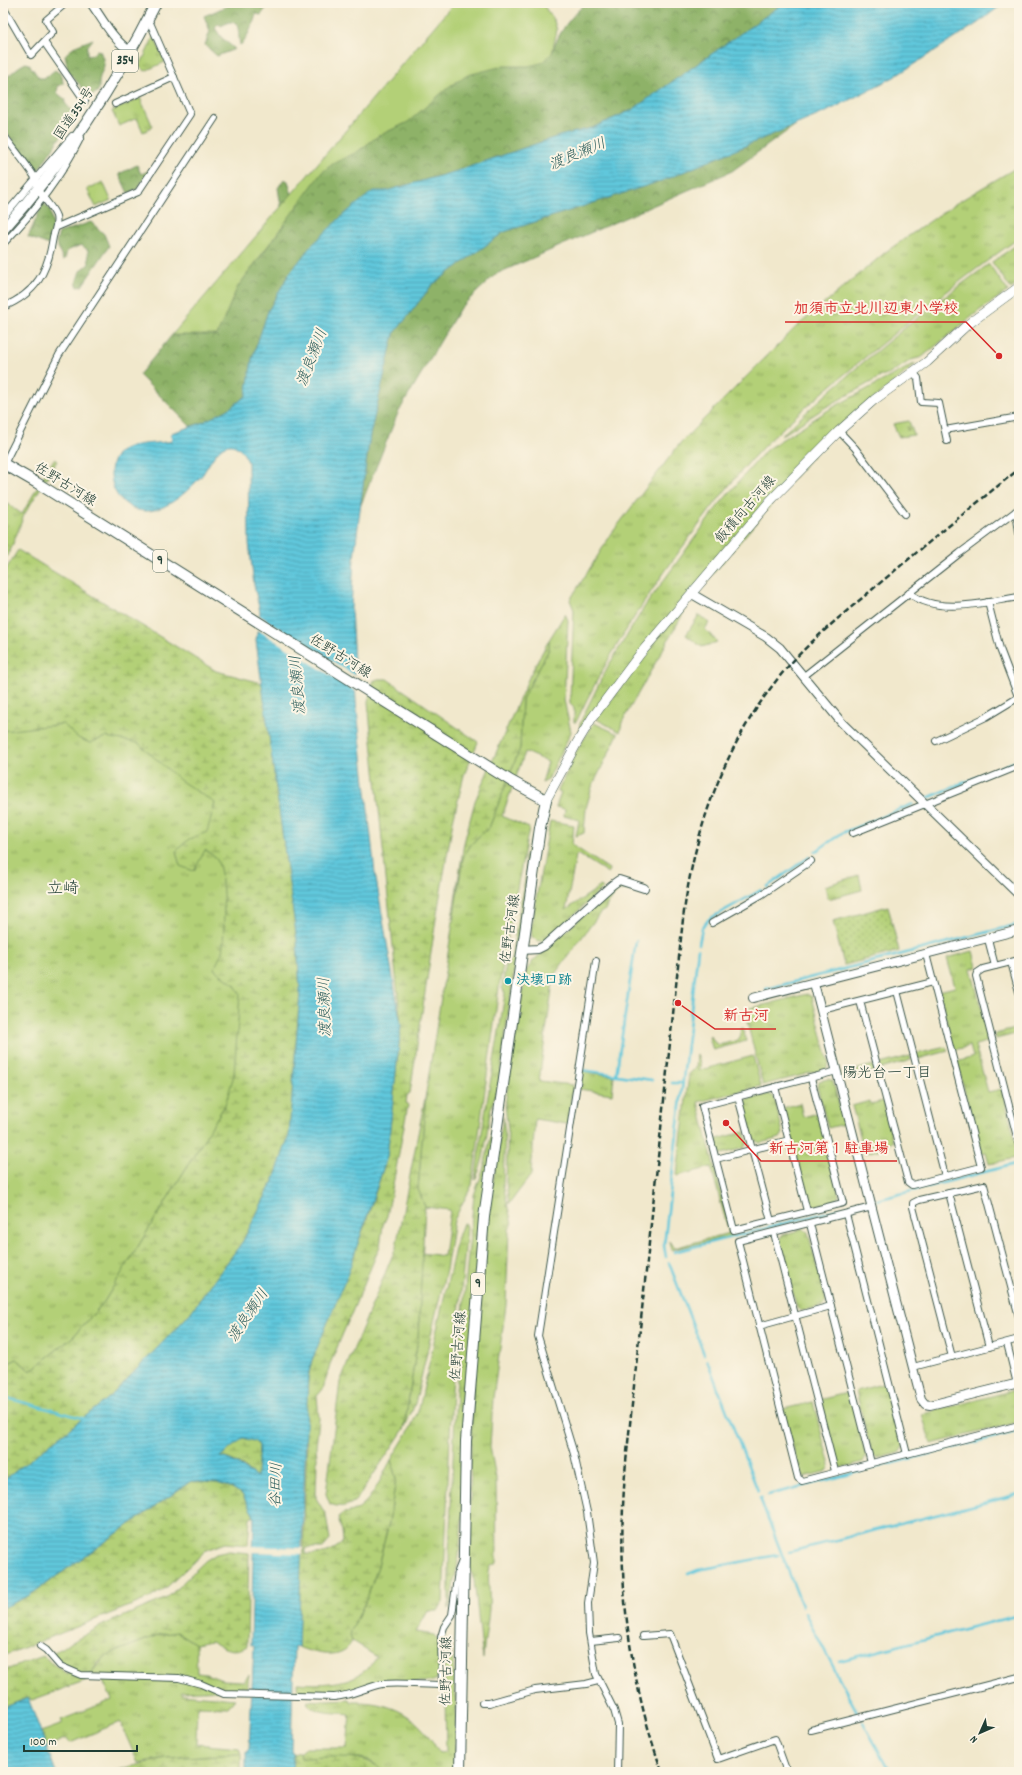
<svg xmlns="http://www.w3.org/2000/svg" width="1022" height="1775" font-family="Dekko,'Klee One',sans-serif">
<defs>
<pattern id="grass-tufts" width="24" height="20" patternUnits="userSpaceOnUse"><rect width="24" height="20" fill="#b3d077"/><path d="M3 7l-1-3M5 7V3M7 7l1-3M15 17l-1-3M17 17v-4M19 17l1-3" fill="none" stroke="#91aa62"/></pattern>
<pattern id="forest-crowns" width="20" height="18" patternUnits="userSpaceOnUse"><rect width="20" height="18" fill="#8eb268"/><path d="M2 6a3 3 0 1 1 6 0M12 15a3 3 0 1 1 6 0" fill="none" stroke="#739256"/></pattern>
<pattern id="wetland-marsh" width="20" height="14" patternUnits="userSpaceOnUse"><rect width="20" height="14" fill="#b3d077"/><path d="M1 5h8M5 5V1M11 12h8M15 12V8" fill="none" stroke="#91aa62"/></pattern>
<pattern id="cemetery-stones" width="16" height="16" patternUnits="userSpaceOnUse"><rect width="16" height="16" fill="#b3d077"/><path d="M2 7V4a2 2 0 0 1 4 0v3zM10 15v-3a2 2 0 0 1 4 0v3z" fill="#91aa62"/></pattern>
<pattern id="garden-dots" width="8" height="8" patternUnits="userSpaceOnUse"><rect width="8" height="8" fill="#b3d077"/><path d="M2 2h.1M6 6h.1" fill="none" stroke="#91aa62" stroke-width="1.8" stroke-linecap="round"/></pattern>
<pattern id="water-rules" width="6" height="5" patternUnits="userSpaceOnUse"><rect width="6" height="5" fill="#60c7dc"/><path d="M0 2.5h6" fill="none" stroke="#4fa3b3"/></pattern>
</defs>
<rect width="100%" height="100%" fill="#fcf5e5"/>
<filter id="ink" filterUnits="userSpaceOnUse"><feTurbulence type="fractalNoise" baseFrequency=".025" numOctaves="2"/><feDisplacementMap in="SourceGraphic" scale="8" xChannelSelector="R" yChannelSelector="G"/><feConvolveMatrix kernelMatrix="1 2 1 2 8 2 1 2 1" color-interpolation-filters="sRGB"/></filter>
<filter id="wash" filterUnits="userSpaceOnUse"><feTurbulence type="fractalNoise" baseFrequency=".012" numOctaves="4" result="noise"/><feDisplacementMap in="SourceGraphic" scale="16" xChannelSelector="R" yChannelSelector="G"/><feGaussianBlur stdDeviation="0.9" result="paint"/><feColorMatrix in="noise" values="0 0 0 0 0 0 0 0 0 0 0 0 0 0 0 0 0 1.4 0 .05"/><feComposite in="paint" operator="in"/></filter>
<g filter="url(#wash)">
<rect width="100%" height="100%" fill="#f1e8cc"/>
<g fill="url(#grass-tufts)" stroke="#698656">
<polygon points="154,36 165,62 145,71 140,66"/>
<polygon points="140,98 153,127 143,132 137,118 119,126 112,111"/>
<path d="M1019,166v72c-54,38 -105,79 -156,121 -34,28 -69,57 -100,88 -30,31 -56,67 -82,102 -40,55 -76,111 -105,173h-2v-14l-4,-4v-5l4,-89 -4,-10 42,-67 69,-91 115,-115 91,-76 68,-47z"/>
<polygon points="103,182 111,200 96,207 87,189"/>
<polygon points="1019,243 1019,283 1011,289 992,262"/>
<path d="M989,264l19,27 -28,19 -58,47 -11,3 -23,15 -2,-1 -4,2 -56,31 -45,29c65,-62 135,-119 208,-172z"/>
<polygon points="914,364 916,364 831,434 579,732 580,724 584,714 607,668 645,606 718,506 767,449 830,409"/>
<polygon points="54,459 57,461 24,515 11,549 3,563 3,501 22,514"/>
<polygon points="688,605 622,722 620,732 596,719 656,641"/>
<path d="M565,614l3,6 -4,80 7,32 -23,48 -6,3 6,-21 -23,-10 -23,64 27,12 -18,90 -12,69 -27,198 -18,35 -8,50 -31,134 -11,25 14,-91 4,-85 22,3 6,-46 -25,-3 -7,-18 8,-96 37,-235c6,-13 15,-22 26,-30l31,-80 2,-49 27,-50v-9z"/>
<polygon points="699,615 709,623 705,629 717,642 702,647 686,635"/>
<polygon points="79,701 237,803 257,1021 225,1105 104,1302 73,1337 30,1371 17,1359 3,1366 3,713"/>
<polygon points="594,723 618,734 592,787 586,808 584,833 576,836 579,820 564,816 565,809 556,807 561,792 558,791 576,752"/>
<polygon points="550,821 574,825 572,845 609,869 608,873 578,854 576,855 566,910 601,886 603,888 547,940 538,941 532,937 531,928"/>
<path d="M532,838l-34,251c-14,27 -8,63 -23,91 8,-63 21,-125 30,-187l-3,-5 4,-24 5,-5 15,-86 -1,-15z"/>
<polygon points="859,875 862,890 828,899 825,886"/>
<polygon points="619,886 624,886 628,890 619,890 608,903 605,910 600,913 554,975 539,1081 572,1085 573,1084 568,1122 567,1124 535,1119 531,1175 509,1204 506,1182 508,1129 505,1105 526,971 533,961 615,887"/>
<polygon points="973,951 977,967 971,969 990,1041 975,1045 988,1092 1002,1089 1019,1154 1019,1157 989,1164 986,1153 981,1154 957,1062 973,1057 970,1046 954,1050 939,991 955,987 947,958"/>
<polygon points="807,994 812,997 829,1064 826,1069 763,1085 745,1014 748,1009"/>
<polygon points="743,1028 746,1041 713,1050 709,1037 711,1036 714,1042 719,1045 738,1040 741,1035 740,1029"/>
<polygon points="1019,1028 1019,1033 996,1039 995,1034"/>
<polygon points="946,1047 948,1051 918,1059 916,1054"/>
<polygon points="697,1054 701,1067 697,1071 753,1056 761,1086 698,1102 732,1236 671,1250 669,1241 674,1248 729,1233 711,1167 677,1176 689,1074 696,1068"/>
<polygon points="910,1056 911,1060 881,1069 880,1064"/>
<polygon points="873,1065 875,1071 845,1079 844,1073"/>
<polygon points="581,1071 614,1076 612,1094 579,1089"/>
<polygon points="828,1079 833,1081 844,1124 828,1128 817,1086 819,1081"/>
<polygon points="769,1094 774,1097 783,1133 780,1138 760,1143 753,1139 744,1105 747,1100"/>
<polygon points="870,1101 871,1104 883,1101 893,1142 880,1145 881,1149 865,1153 852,1106"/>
<polygon points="800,1103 803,1117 818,1113 839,1196 835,1201 814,1206 808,1202 783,1108"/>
<path d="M503,1117l2,16 -2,52 9,40 -3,4 -3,76 -13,93 -3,49 6,31 1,85 -6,3c-4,7 -2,17 -2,25 2,23 -5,45 -6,68l-9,-79 -5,-13 2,-122 2,-51 16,-185z"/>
<polygon points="495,1119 459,1556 449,1609 449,1553 456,1390 468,1256 474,1195 483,1171"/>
<polygon points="744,1132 747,1142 744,1148 721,1154 717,1151 714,1140"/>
<path d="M463,1223l3,1 1,3 -15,162 -9,213 -5,9h-10l-12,21 18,3 3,3 3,34 -5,8 -5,2h-56l-32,12 -44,-1 -1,-10c28,2 63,2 80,-26l-25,-16 -2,-5 1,-5 16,-33 11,-32 11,-44 7,-43 -5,-19 19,-31 9,-20 38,-169z"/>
<polygon points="803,1229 808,1232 826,1301 823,1306 801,1311 797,1308 779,1240 782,1235"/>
<polygon points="886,1383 903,1447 899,1453 878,1458 872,1455 856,1391"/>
<polygon points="1019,1389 1019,1422 931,1444 922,1414"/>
<polygon points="850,1392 866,1457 863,1462 841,1468 836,1464 819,1400"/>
<polygon points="813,1402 830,1466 827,1471 804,1477 800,1473 783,1409"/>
<polygon points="177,1632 196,1644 197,1673 206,1674 222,1680 244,1681 249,1675 247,1691 221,1690 181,1692 182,1694 235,1699 228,1707 197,1706 196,1744 239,1748 241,1754 165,1758 138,1763 120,1722 70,1743 66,1738 47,1747 41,1732 63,1724 61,1720 112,1700 100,1674 90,1674 107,1655 158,1635"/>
<path d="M444,1636c18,25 10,104 11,136h-73c-5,-8 -13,-12 -22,-14h-59l-1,-6 5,-4h42l3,-34c-13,-2 -37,1 -43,-13l42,-2 2,3c41,-1 69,14 88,51l7,-1z"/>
</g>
<g fill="url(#forest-crowns)" stroke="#56784e">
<path d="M234,3h36l-9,12 -5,-1c-2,9 -8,20 -12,28l-4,3c-2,-8 0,-15 -4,-22l-6,-1 -9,4 -2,-2 -4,4 6,9 14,12 -18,7 -12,-11 5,-14 -6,-15z"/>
<path d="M586,3h198l-152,107 -40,18 -33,8 -102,35 -71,20 -13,1 -84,82 -21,37 -16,48 -6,37c-16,13 -36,26 -56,30l-51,-51 33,-40h45l20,-47 47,-63 -6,-37 6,-9 4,2 8,28 11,-18 15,-19 12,-9 23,-11 21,-16 30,-14 43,-37 17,-10 16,-5 19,-4h25l24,-13c6,-20 18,-36 34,-50z"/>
<path d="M93,39l-6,8v9l5,-1 5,-5 3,1c9,20 0,16 -1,32 0,3 1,6 -2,9 -2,2 -5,3 -8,4l-21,-25 -3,-16 8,-8z"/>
<path d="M26,63l3,1 10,14h6l10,-8 7,5 1,9 -5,2 -1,7 9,7 -1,3 10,12 -38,57 -15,-16 -19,-30v-46c8,-5 13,-13 23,-17z"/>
<polygon points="797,124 732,171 496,274 460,308 398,413 360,507 370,435 394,334 432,285 504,232 664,180"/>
<polygon points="137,165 141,174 151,170 137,189 128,193 119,174"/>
<polygon points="43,203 50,209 53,226 49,245 28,237"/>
<polygon points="91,222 104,234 109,246 82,286 78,287 76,283 80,271 89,264 88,250 81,245 67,251 65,259 63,260 56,242 59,233"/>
</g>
<g fill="url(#wetland-marsh)" stroke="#698656">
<path d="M18,550l198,121 46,12 35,258 3,51 -11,143 -14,42 -32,64 -55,75 -78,81 -107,84v-115l14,-7 13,12 43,-34 31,-35 121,-197 9,-30 6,-81 -5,-9 -21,-16c2,-5 6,-11 8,-17 3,-16 3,-78 -5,-92 -2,-4 -8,-7 -12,-10l-11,21 -14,-5 -4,-15 13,-12 18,-7 8,-29 -34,-22 -43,-38 -32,-6 -16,6 -12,-5 -15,-14 -60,7v-157z"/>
<path d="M549,640v9l-27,50 -2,49 -31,80c-11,8 -20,17 -26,30l-11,61 12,-76 11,-42 55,-126z"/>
<path d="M378,679h9l91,63 -14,33 -11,46 -17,98 -26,174 -3,2 -1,8 2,2 -21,111 -4,9 -3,21 -50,118 -7,25 -6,7 2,23 -3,28 1,10 -1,41 10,17 4,25 -7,8h-18v6c15,1 27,-1 38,-12l-1,-11 -4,-14 5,-4c25,0 37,-34 48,-53l5,19 -7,43 -11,44 -11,32 -16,33 -1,5 2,5c-9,20 -37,13 -54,6l3,-92h2l4,-114h-2c1,-27 0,-55 7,-81l54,-138 21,-65 14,-132 -33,-323 5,-21z"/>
<path d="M426,1093l-8,96 7,18 -7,131 -14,91 -47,70c-8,8 -17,9 -27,5l-4,-10 14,-112 56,-135z"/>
<path d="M243,1438l11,3 5,4 -2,32c-12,-9 -22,-18 -37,-20z"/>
<polygon points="191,1481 217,1483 232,1488 242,1494 254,1516 250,1518 248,1545 225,1543 206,1550 167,1587 150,1598 3,1656 3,1608 30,1595"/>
<path d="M229,1551l20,2 -2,93c-13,8 -24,2 -36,-5l-15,3 -19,-12 -19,3 -51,20 -10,9 -10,16 -55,20 -5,-2 -24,10v-37l40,-15 24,18 2,-5 -17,-15 2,-2 49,-27 64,-27 38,-37 11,-7z"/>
<path d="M300,1752l1,6c22,0 69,-7 81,14h-90l1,-18z"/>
<polygon points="241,1754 241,1772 110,1772 165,1758"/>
</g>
<polygon fill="url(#cemetery-stones)" stroke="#698656" points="909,421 914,435 899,437 893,424"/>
<polygon fill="url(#garden-dots)" stroke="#698656" points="888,906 899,951 844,965 833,921"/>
<polygon fill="#b3d077" stroke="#698656" points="454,3 542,3 554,21 557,30 552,53 541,63 528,66 503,66 468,75 451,85 408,122 378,136 357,152 334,163 322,172 237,288 217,335 172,335"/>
<g fill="url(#water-rules)" stroke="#408288" fill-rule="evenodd">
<path d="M784,3h220l-26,20 -84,54 -68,35 -162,68 -160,52 -72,53 -38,49 -24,101 -6,43 -10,80 -3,50 5,93 19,172 26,152 -14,132 -40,119 -35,84 -4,16 -10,271 -4,-1 -3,105 2,3 -1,18h-46v-20l3,-3 5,-103 -3,-1 3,-129 -12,-22 -10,-6 -15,-5 -26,-2 -161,114 -27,13v-127l107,-84 78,-81 55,-75 32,-64 14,-42 11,-143 -3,-51 -41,-300 4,-29 -6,-27 -5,-42 -1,-81c-4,-10 -13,-22 -25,-15 -8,5 -15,19 -20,27 -17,20 -50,51 -77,30 -10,-7 -14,-17 -15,-29 -1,-37 38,-29 61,-34l-1,-8 28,-9 28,-14 19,-14 6,-37 16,-48 21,-37 21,-27 32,-31 31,-25h13l71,-20 102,-35 33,-8 40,-18zM243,1438l11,3 5,4 -2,32c-13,-8 -22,-17 -37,-20z"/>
<polygon points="28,1698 56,1772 3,1772 3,1708"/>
</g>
<g fill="#f1e8cc">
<polygon points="257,614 356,676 357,692 256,629"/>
<polygon points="251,1546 303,1548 303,1554 251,1552"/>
</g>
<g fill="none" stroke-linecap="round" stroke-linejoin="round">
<g stroke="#60c7dc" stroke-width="2.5">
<polyline points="925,799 1019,760"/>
<polyline points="815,852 842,833 913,804"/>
<polyline points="767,887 809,857"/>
<polyline points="699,944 702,928 709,919 761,890"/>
<polyline points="766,989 1019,924"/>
<polyline points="582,1070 652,1080"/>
<polyline points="616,1075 636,941"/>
<polyline points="672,1083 683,1083"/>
<polyline points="877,1200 1019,1163"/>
<polyline points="674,1252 862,1203"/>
<polyline points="666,1257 664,1246 698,949"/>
<polyline points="669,1263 704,1354"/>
<polyline points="707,1360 758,1491"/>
<polyline points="3,1397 86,1419"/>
<polyline points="768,1495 1019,1431"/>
<polyline points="762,1498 760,1498 802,1606"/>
<polyline points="789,1552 1019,1494"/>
<polyline points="688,1574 698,1570 778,1555"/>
<polyline points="805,1613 857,1712"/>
<polyline points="839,1661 1019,1615"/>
<polyline points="863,1722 890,1772"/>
</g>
</g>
</g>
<g filter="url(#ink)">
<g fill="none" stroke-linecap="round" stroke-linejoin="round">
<defs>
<g id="minor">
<polyline points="3,7 31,55 53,32 46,20 66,3"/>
<polyline points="44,42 85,101"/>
<polyline points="3,73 5,75"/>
<polyline points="115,104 174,77"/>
<path d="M3,134c10,14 22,28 31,42 3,5 2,10 5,15 5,9 13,15 17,25 2,8 -1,13 -3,21 -5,34 -16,56 -50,70"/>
<polyline points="3,217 72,136"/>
<polyline points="57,227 138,192 190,114 148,18"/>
<path d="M3,244c31,-32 57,-65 77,-105"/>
<polyline points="913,372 918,378 921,402 939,403 947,441"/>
<polyline points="945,430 1019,417"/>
<polyline points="839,431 855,448 905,514"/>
<polyline points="4,464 59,355 215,118"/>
<polyline points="1016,511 1019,533"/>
<path d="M909,593c30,23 75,9 110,4"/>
<polyline points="988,602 1000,649 1019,699"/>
<polyline points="804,676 960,553 1019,509"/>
<polyline points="936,741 986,717 1019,697"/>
<polyline points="853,833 1019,766"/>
<polyline points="712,923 761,895 811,861"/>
<polyline points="988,939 995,966"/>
<polyline points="1019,960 983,969 977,973 976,976 1019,1145"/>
<polyline points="596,961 538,1336 574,1454 587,1512 594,1563 588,1603 589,1633 596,1674 614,1710 618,1724 617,1772"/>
<polyline points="1011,962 1019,992"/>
<polyline points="897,991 945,1176"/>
<polyline points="860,1001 908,1182 912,1185 981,1167 926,954"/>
<polyline points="822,1010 933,982"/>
<polyline points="811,1078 843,1203 734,1230 702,1106 837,1071"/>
<polyline points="775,1087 807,1211"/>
<polyline points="738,1097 771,1221"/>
<polyline points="716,1159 789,1140"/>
<polyline points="949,1193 989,1347"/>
<polyline points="872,1207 738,1241 798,1478 802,1481 1019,1425"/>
<polyline points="846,1214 907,1454"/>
<polyline points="810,1224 871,1463"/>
<polyline points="774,1233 835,1471"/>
<polyline points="759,1326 831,1306"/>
<polyline points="1007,1343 1017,1384"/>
<polyline points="952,1357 913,1207 913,1203 919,1200 984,1185 1019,1317"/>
<polyline points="913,1367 1019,1339"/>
<polyline points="643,1636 670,1634 718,1759 775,1739 787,1772"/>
<polyline points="591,1641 619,1638"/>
<path d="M40,1646l6,4 14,16 21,9 98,3 22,6 23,10 110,3c17,-1 32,-10 48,-13 19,-2 41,1 60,1l-1,-48 3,-10 8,-12 6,-44 4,-10"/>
<polyline points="482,1703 489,1703 535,1690 586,1684 598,1681"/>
<polyline points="811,1730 1019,1677"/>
</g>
<g id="tertiary">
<path d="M91,3c12,17 22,37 40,49"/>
<polyline points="692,594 766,637 780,648 842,723 1019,895"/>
<polyline points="522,950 538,949 544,946 612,885 619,880 644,888"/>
<polyline points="814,983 921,1399 925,1404 930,1405 1019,1383"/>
<polyline points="753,998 1019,930"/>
</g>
<polyline id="secondary" points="546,800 578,741 592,718 640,654 771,500 839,431 874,400 927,362 967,325 1019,287"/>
<polyline id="primary" points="3,466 4,464 37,483 511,781 546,800 540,828 484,1217 466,1441 460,1772"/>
<g id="trunk">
<path d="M3,230c61,-68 112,-145 153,-227"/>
<polyline points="3,463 4,464"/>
</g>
</defs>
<use href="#minor" stroke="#3e574b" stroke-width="8"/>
<use href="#tertiary" stroke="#3e574b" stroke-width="10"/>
<use href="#secondary" stroke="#3e574b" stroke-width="10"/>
<use href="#primary" stroke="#3e574b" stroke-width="12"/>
<use href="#trunk" stroke="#3e574b" stroke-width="12"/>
<use href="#minor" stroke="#fff" stroke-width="6"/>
<use href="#tertiary" stroke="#fff" stroke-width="8"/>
<use href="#secondary" stroke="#fff" stroke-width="9"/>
<use href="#primary" stroke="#fff" stroke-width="10"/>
<use href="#trunk" stroke="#fff" stroke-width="10"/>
<path stroke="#1f3d34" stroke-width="2.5" stroke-dasharray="6 3" stroke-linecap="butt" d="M662,1772c-36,-103 -46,-201 -36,-310l57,-543c11,-87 39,-168 93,-238 28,-36 64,-64 98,-93 48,-40 96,-80 145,-119"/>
</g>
</g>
<circle fill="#0f9aa8" stroke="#fcf5e5" stroke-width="1.5" cx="508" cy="981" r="4"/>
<g text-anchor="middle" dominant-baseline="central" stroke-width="4" stroke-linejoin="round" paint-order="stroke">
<g fill="#fcf5e5" stroke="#617469" stroke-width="1">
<rect x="112" y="50" width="26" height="22" rx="3"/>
<rect x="153" y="550" width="14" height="22" rx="3"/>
<rect x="471" y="1273" width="14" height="22" rx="3"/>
</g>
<g font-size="13" font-weight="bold" fill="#1f3d34">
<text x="125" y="61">354</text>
<text x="160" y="561">9</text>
<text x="478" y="1284">9</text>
</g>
<g font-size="14" fill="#1f3d34" stroke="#fcf5e5">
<text transform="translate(75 114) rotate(-56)">国道354号</text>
<text transform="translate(65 485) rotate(32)">佐野古河線</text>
<text transform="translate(746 510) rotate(-49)">飯積向古河線</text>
<text transform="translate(340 657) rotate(32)">佐野古河線</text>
<text transform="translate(511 929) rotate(-82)">佐野古河線</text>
<text transform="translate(459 1346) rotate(-85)">佐野古河線</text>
<text transform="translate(447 1671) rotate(-89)">佐野古河線</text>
</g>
<g font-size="14" font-weight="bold" fill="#0d838f" stroke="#fcf5e5" text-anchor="start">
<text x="516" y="981">決壊口跡</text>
</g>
<g font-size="15" font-style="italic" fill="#2f605e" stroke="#fcf5e5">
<text transform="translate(578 155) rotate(-23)">渡良瀬川</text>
<text transform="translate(313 358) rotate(-69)">渡良瀬川</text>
<text transform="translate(299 685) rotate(-95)">渡良瀬川</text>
<text transform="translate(326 1007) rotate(-92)">渡良瀬川</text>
<text transform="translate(249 1316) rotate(-56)">渡良瀬川</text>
<text transform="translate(277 1485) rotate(-88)">谷田川</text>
</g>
<g font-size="15" fill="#1f3d34" stroke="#fcf5e5">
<text x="887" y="1074">陽光台一丁目</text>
</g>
<g font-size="16" fill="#1f3d34" stroke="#fcf5e5">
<text x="63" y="889">立崎</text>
</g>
</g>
<path fill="none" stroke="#d62828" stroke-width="1.5" d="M999 356L966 322H785M678 1003L715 1029H776M726 1123L761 1161H897"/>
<g fill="#d62828" stroke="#fcf5e5" stroke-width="1.5">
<circle cx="999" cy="356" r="4"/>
<circle cx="678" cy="1003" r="4"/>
<circle cx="726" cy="1123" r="4"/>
</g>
<g font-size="15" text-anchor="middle" font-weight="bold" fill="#d62828" stroke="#fcf5e5" stroke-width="4" stroke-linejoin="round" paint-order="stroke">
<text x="876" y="313">加須市立北川辺東小学校</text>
<text x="746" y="1020">新古河</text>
<text x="829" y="1153">新古河第１駐車場</text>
</g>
<rect width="1022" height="1775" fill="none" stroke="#fcf5e5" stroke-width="16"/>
<g transform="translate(980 1733) rotate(225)" stroke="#fcf5e5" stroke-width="3" paint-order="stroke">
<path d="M0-3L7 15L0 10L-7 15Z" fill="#1f3d34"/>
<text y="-6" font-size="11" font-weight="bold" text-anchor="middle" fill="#1f3d34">N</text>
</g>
<path d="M24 1745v6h113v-6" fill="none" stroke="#1f3d34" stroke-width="2"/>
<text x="30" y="1745" font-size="12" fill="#1f3d34" stroke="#fcf5e5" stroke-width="3" paint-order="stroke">100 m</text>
</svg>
